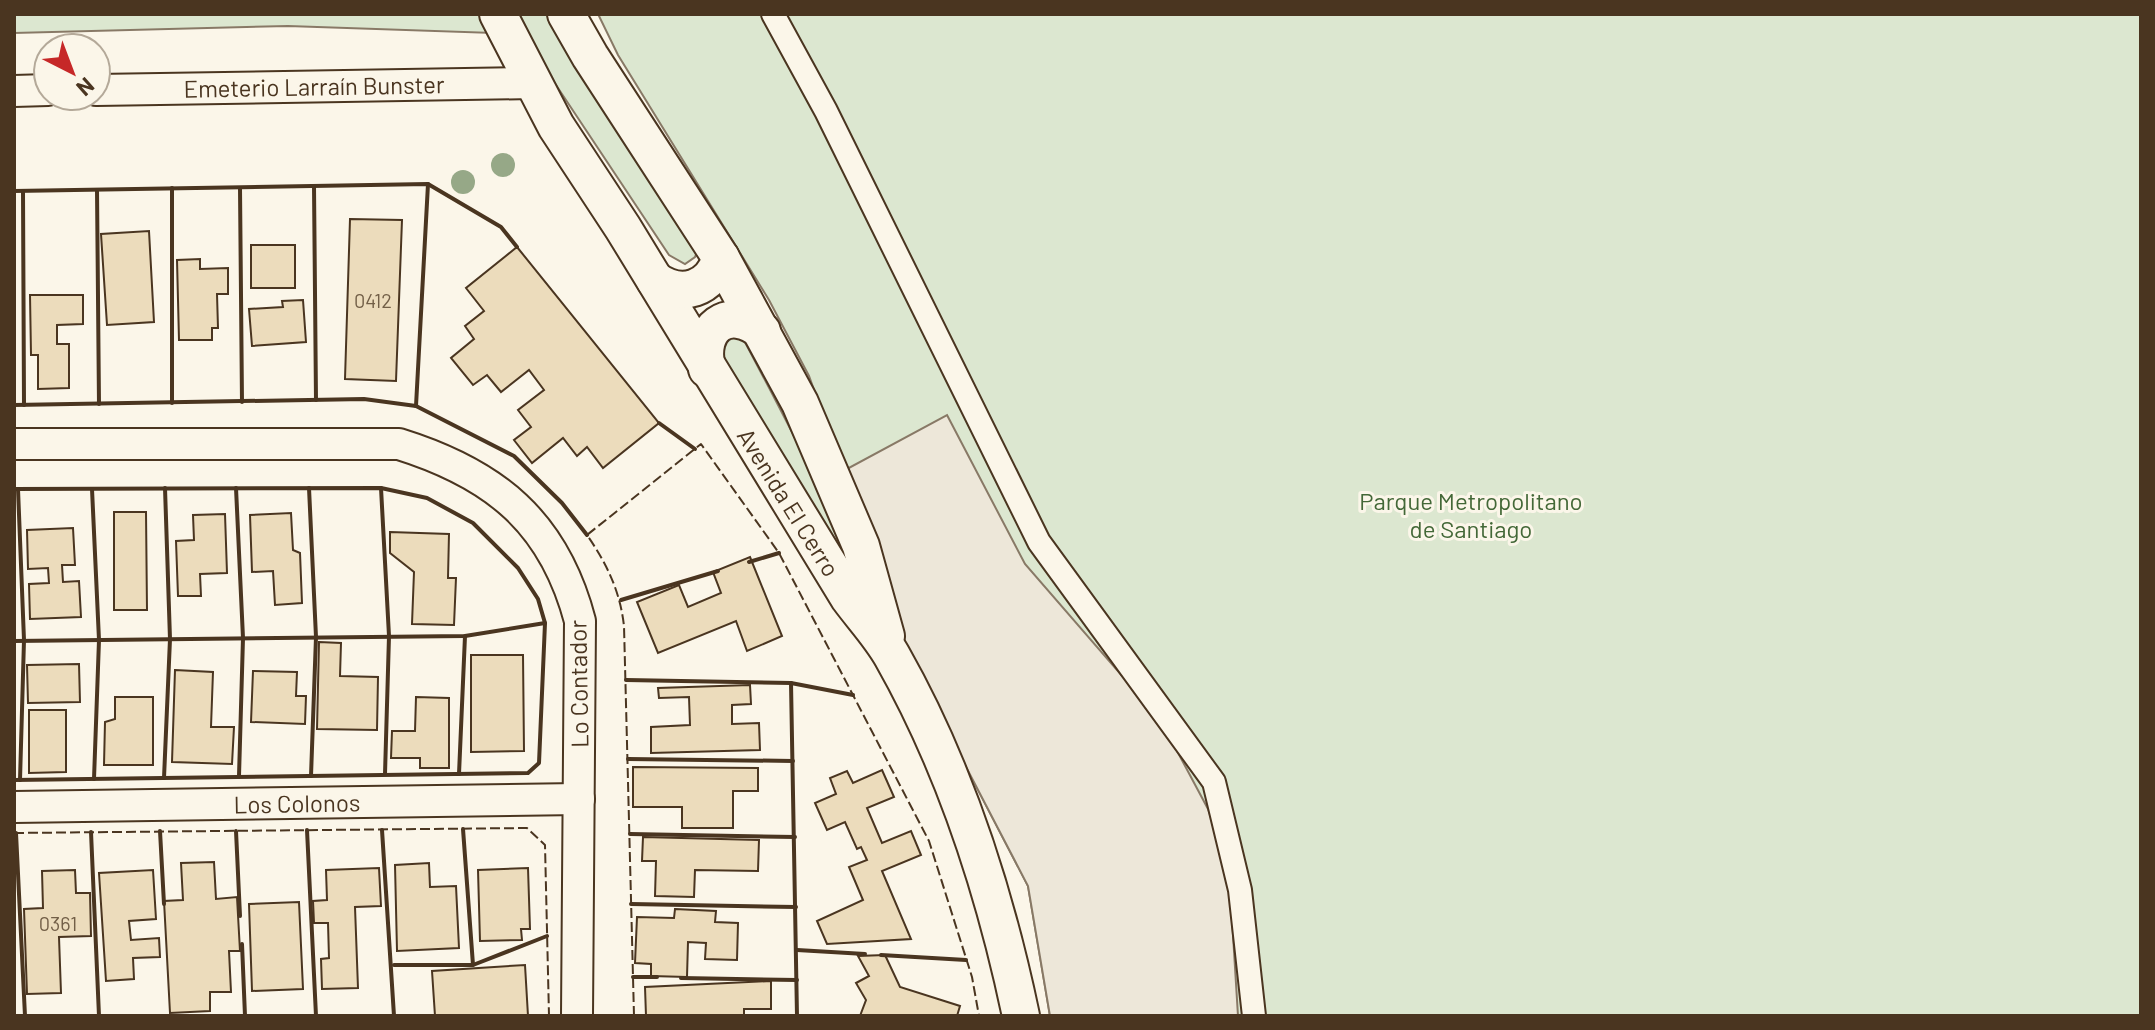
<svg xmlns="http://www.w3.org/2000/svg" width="2155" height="1030" font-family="Barlow,sans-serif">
<rect width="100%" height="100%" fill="#fbf6e9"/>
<g fill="#dce7d0" stroke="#887966" stroke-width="2">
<polygon points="14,14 486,14 493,33 288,26 14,33"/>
<polygon points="517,14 553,14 702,241 695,257 685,264 669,255 550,76"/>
<polygon points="598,14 2141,14 2141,1016 1050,1016 1028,886 912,663 809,376 769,300 618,55"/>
<path d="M736,325c48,92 101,186 132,285l-155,-264z"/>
</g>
<polygon fill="#ede7d9" stroke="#887966" stroke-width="2" points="947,415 1025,564 1124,678 1176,749 1208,809 1229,870 1238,1016 1050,1016 1028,886 912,663 845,470"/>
<g fill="#ecdcbc" stroke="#4a3520" stroke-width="2">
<polygon points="350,219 402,220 396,381 345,379"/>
<polygon points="149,231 154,322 107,325 101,234"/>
<rect x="251" y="245" width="44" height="43"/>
<polygon points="517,247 659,423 603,468 587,447 577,456 563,438 532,463 514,440 531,427 518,410 544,390 529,370 501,392 487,375 473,385 451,358 474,339 465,326 484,311 466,288"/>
<polygon points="200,259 200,269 228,268 228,294 217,294 218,328 212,328 212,340 179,340 177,260"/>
<polygon points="30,295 83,295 83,324 57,325 57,344 69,344 69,388 38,389 38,355 31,355"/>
<polygon points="303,300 306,342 252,346 249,309 283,307 282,301"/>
<polygon points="114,512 146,512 147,610 114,610"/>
<polygon points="291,513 293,550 300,553 302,603 275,605 273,571 252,572 250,515"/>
<polygon points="225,514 227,573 200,574 201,596 178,596 176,541 194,540 193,515"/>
<polygon points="73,528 75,565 62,565 63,582 79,581 81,617 30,619 29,584 49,583 48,568 28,569 27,530"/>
<polygon points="390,532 449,534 448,578 456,578 454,625 412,624 414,572 390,553"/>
<polygon points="750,557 782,636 747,651 736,621 658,653 637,602 679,585 688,607 721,593 713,572"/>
<polygon points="319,642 341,643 340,676 378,677 377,730 317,729"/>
<polygon points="471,655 523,655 524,751 471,752"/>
<polygon points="79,664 80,702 28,703 27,665"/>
<polygon points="175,670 213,672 211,727 234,727 232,764 172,762"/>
<polygon points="253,671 297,672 296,696 306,696 305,724 251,722"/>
<polygon points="750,685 751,704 732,705 732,724 759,723 760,750 651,753 651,727 690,725 689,697 659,698 658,688"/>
<polygon points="115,697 153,697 153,765 104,765 105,722 115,719"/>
<polygon points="416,697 449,698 449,768 420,768 420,758 391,758 392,731 415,731"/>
<polygon points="29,710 66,710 66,772 29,773"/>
<polygon points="633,767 758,768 758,791 733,791 733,828 682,828 682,807 633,807"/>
<polygon points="882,770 894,797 867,808 882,843 911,831 921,855 882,871 911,939 827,944 817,921 863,900 849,867 867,860 861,847 857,849 845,822 827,830 815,803 836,794 830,778 847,771 853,783"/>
<polygon points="643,837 759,840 758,871 695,870 694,897 655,896 656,861 642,861"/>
<polygon points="214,862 216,899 237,897 240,951 229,951 231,992 210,992 210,1011 170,1013 164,901 183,900 181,863"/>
<polygon points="429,863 430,887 456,886 459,948 397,951 395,865"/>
<polygon points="379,868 381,906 355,907 358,988 322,989 321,959 329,958 328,923 314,923 313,901 327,900 326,870"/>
<polygon points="528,868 530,929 521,929 522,940 480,941 478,870"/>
<polygon points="75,870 76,893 90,893 91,936 59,937 61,993 27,994 24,909 43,908 42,871"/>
<polygon points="153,870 156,919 129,921 131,940 159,938 160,957 133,958 134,979 106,981 99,873"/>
<polygon points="299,902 303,989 252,991 249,904"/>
<polygon points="675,909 716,911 715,922 738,923 737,960 705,959 706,943 688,942 687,977 651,976 651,964 635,963 637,917 674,918"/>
<polygon points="885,955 900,987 960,1006 957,1016 860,1016 866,1000 856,983 869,976 858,956"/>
<polygon points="525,965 528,1016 435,1016 432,971"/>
<polygon points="771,981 771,1009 744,1009 744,1016 646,1016 645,987"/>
</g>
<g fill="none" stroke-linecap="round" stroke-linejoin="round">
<defs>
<polyline id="pedestrian" points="773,14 826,111 1039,542 1214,782 1240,890 1254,1016"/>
<g id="minor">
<polyline points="96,90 532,83"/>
<polyline points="14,91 48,90"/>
<path d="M14,444h385c96,30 155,78 181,177l-3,395"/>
<polyline points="14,807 579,799"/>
</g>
<g id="tertiary">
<path d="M498,14l58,112 67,102 226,370c14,19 31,37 43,58 63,111 103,236 129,360"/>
<polyline points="566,14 590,56 721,258 800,403 861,546 886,636"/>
<path d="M655,280c27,19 56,9 66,-22"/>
<path d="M707,369c-10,-41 21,-65 55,-38"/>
</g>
</defs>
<use href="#pedestrian" stroke="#4a3520" stroke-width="26"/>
<use href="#minor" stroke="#4a3520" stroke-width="34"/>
<use href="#tertiary" stroke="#4a3520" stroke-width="40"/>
<use href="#pedestrian" stroke="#fbf6e9" stroke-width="22"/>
<use href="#minor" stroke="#fbf6e9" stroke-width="30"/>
<use href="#tertiary" stroke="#fbf6e9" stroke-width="36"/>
<g stroke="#4a3520" stroke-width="2" stroke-dasharray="10 4" stroke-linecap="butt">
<polyline points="14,833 527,828 545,845 549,1016"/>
<path d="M634,1016l-10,-390c-4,-35 -17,-62 -37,-91l114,-91 78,109 150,288 43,136 7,39"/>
</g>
<g stroke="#4a3520" stroke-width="4">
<polyline points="428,184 501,227 517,247"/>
<polyline points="314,186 316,400"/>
<polyline points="240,188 242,402"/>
<polyline points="97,190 99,404"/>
<polyline points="14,191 428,184 416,406 364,399 14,405"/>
<polyline points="23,191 24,405"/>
<polyline points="172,403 172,188"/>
<polyline points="416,406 514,456 562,503 587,535"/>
<polyline points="659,423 695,449"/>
<polyline points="236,488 243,638 239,776"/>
<polyline points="309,488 316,637 311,776"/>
<polyline points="381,488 389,636 385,774"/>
<polyline points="14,489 381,488 427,498 473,523 518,568 538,599 545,623 539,763 528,773 14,780"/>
<polyline points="18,489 24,640 20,780"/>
<polyline points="92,489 99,640 94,779"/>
<polyline points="749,562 779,553"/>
<polyline points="621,600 718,571"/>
<polyline points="14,641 465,636 545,623"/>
<polyline points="626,680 791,683 853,695"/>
<polyline points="791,683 797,1016"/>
<polyline points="628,759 793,761"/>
<polyline points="459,774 465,636"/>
<polyline points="164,778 170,639 165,488"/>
<polyline points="463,829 473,965"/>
<polyline points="307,830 316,1016"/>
<polyline points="382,830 394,1016"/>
<polyline points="160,831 164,904"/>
<polyline points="236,831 240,916"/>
<polyline points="91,832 99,1016"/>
<polyline points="16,833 25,1016"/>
<polyline points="630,834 795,837"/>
<polyline points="631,904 796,907"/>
<polyline points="242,944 245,1016"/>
<polyline points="797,950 865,954"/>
<polyline points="881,955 966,960"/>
<polyline points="394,965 473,965 547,936"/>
<polyline points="633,977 657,977"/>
<polyline points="681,978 797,980"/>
</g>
</g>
<g fill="#96a887">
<circle cx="503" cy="165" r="12"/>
<circle cx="463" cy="182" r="12"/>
</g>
<g text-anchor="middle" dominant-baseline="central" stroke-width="6" stroke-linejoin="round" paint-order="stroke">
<g font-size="20" fill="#725f47">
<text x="373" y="300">0412</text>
<text x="58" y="923">0361</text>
</g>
<g font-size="24" fill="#4a3520" stroke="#fbf6e9">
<text transform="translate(314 86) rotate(-1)">Emeterio Larraín Bunster</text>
<text transform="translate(789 502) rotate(58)">Avenida El Cerro</text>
<text transform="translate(578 684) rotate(-91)">Lo Contador</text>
<text transform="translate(297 803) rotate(-1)">Los Colonos</text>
</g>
<g font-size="24" fill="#436837" stroke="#fbf6e9">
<text x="1471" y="500">Parque Metropolitano<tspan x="1471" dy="28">de Santiago</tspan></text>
</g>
</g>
<rect width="2155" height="1030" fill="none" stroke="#4a3520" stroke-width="32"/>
<g transform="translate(72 72) rotate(138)"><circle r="38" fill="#fbf6e9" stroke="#b4a999" stroke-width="2"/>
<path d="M0-6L14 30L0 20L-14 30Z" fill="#c62828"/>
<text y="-12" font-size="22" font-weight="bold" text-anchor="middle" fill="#4a3520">N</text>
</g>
</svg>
